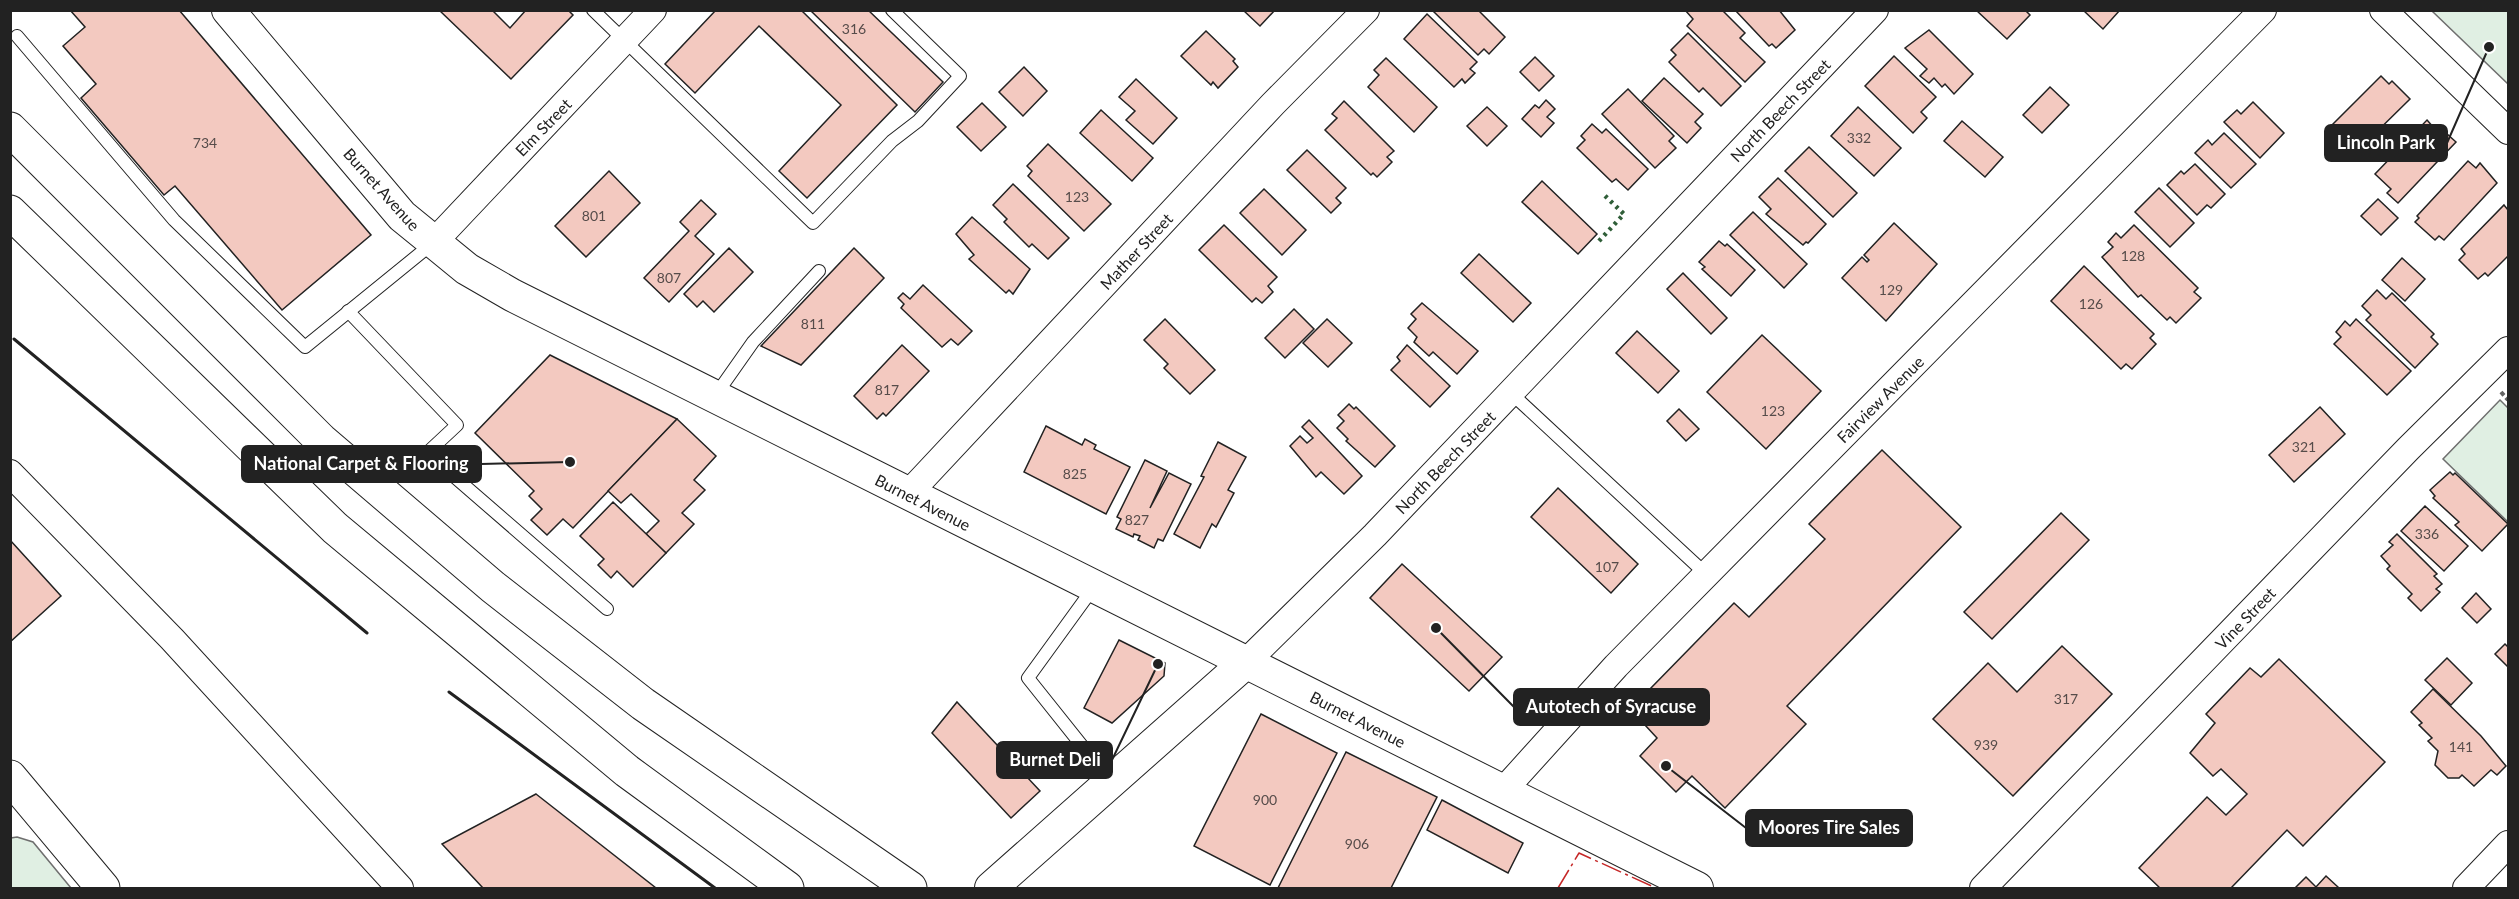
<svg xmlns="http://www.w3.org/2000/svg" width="2519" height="899" font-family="Lato,sans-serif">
<rect width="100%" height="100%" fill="#fff"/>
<g fill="#e0efe3" stroke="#6f6f6f" stroke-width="1.5">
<polygon points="2432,11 2508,11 2508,84"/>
<polygon points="2500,400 2508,408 2508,522 2443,459"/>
<polygon points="17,837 33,842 71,888 11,888 11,838"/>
</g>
<g fill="#f3c9c0" stroke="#222" stroke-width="1.5">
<polygon points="70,10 179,10 371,235 282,310 175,186 164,195 81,98 96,84 63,46 85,27"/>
<polygon points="439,10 492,10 510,28 526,10 568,10 573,15 511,79"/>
<polygon points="716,10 801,10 897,105 807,198 779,171 841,105 759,26 695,93 665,64"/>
<polygon points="810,10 868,10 943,82 915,112"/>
<polygon points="1243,10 1275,10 1260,26"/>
<polygon points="1432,10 1478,10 1505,37 1489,54 1484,49 1478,55"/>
<polygon points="1685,10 1722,10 1745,33 1740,38 1765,62 1745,82 1687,26 1693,19"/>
<polygon points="1735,10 1779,10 1795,30 1776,48 1772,44 1769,46"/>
<polygon points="1976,10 2025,10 2030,15 2007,39"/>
<polygon points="2083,10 2120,10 2103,29"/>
<polygon points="1427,14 1477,62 1470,69 1475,73 1465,83 1462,79 1454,87 1404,39"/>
<polygon points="1929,30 1973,74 1954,94 1945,84 1942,87 1934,78 1929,83 1920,76 1927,69 1905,48"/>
<polygon points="1206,31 1235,59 1233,61 1238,67 1218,88 1213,82 1211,85 1181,56"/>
<polygon points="1688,33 1741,86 1721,106 1703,88 1699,92 1669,62 1676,55 1671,50"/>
<polygon points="1894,56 1936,97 1921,112 1927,118 1913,133 1865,86"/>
<polygon points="1535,57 1554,76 1539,91 1520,72"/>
<polygon points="1386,58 1437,107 1414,132 1368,87 1379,75 1374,70"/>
<polygon points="1024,67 1047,91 1023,116 999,92"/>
<polygon points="2381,76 2389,84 2392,81 2410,99 2350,158 2340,148 2344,145 2328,129"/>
<polygon points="1664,78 1703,114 1695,122 1701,128 1687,143 1642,101"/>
<polygon points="1136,79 1177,118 1153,144 1126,120 1135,111 1119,97"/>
<polygon points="2050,87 2069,105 2042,133 2023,115"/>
<polygon points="1628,89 1674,136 1669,141 1676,148 1655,168 1602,114"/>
<polygon points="1546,100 1555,109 1547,117 1554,123 1541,137 1522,119 1535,105 1539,108"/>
<polygon points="1344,101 1394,151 1387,157 1392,162 1377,177 1373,173 1371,175 1325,130 1337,118 1332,114"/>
<polygon points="2253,102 2284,133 2260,158 2224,122 2237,110 2241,114"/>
<polygon points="982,103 1006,127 981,151 957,127"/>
<polygon points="1487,107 1507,126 1487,146 1467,126"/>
<polygon points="1858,107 1901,148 1874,176 1831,136"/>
<polygon points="1101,110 1153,158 1132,181 1080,133"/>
<polygon points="2427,120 2434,128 2437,125 2456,142 2398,203 2387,193 2391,189 2375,174"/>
<polygon points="1962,121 2003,157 1985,177 1944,141"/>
<polygon points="1592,124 1602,133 1606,129 1648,169 1628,190 1616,179 1612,182 1577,148 1585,140 1581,136"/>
<polygon points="2224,133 2256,164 2231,188 2195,153 2208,140 2212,145"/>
<polygon points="1048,144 1111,204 1084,231 1028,176 1032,171 1027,166"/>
<polygon points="1809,147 1857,193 1833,217 1785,171"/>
<polygon points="1307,150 1346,188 1336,198 1341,203 1331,213 1287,170"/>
<polygon points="2468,161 2476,168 2480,163 2497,183 2444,240 2439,236 2435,240 2415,222 2419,218 2417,216"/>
<polygon points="2195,164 2225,194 2211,208 2207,205 2197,215 2167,185 2181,171 2184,174"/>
<polygon points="609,171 640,203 586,257 555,226"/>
<polygon points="1778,178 1826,224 1808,243 1806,242 1803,245 1766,214 1771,209 1759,197"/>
<polygon points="1542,181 1597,234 1578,254 1522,202"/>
<polygon points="1013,184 1069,238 1048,259 1032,244 1029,247 1004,222 1007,219 993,205"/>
<polygon points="2159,188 2194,223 2170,247 2135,212"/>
<polygon points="1264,189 1306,230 1282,255 1240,213"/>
<polygon points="2378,199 2398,218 2381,235 2361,216"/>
<polygon points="701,200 716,214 695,236 714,254 669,302 644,278 689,231 680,222"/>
<polygon points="2504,205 2508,210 2508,256 2488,276 2485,273 2478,279 2459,260 2465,254 2461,249"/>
<polygon points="1753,212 1807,264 1784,288 1730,235"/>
<polygon points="972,217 1030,269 1013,294 1009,290 1006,293 969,259 974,255 956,234"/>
<polygon points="1894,223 1937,264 1886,321 1842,278 1862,257 1867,262 1869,260 1864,255"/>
<polygon points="1224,225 1277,277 1268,286 1273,292 1262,303 1256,298 1252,302 1199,250"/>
<polygon points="2134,225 2198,288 2194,292 2201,298 2176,323 2170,317 2167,320 2141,295 2138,297 2102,257 2113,247 2108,242 2116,233 2121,238"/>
<polygon points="1719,241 1725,246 1727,244 1755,270 1731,296 1702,269 1705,267 1699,262"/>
<polygon points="729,248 753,272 714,312 703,301 697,307 684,294"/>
<polygon points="854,248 884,278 801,365 761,346"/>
<polygon points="1479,254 1531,303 1513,322 1461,273"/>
<polygon points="2402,258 2425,279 2405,301 2382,280"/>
<polygon points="2084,266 2154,334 2150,338 2156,344 2132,369 2126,364 2121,369 2051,301"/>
<polygon points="1683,273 1727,318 1711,334 1667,289"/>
<polygon points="923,285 972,331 958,345 951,339 942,347 901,308 904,304 898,298 903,293 910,299"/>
<polygon points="2377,290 2386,299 2392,293 2434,334 2431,337 2438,344 2415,368 2366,320 2371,315 2362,306"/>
<polygon points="1422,303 1478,351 1457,374 1433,352 1429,356 1414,342 1417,337 1408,328 1416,319 1411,314"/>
<polygon points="1294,309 1314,329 1285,358 1265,338"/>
<polygon points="1165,319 1215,370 1190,394 1164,368 1168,364 1144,340"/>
<polygon points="1327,319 1352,343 1328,367 1303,343"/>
<polygon points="2356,319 2411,371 2387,395 2334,344 2341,337 2336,332 2345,321 2350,326"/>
<polygon points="1637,331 1679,371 1658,393 1616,353"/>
<polygon points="1762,335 1821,391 1766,449 1707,392"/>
<polygon points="902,345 929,371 886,416 883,413 877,419 854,396"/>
<polygon points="1407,345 1450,386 1430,407 1391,370 1400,361 1397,357"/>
<polygon points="550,355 677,419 573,528 563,519 547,535 531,520 542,509 529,496 534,491 475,433"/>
<polygon points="1349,404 1354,409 1356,407 1395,446 1375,467 1346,441 1348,439 1337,428 1344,421 1338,415"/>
<polygon points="2320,407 2345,434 2294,482 2269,455"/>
<polygon points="1679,409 1699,429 1686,441 1667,421"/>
<polygon points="677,419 716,456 694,480 705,490 682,513 694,524 666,553 646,534 659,521 631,494 621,503 608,491"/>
<polygon points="1309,420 1362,476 1344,494 1321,472 1316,477 1290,446 1300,436 1307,443 1313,438 1302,427"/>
<polygon points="1046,426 1082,445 1085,439 1096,445 1094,449 1130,467 1106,514 1024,472"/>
<polygon points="1218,442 1246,457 1228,490 1234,493 1216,527 1212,524 1200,548 1174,534 1204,477 1201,476"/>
<polygon points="1882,450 1961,527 1787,706 1806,724 1725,808 1692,776 1676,792 1640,756 1657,738 1645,725 1666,704 1650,689 1734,603 1749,617 1825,539 1809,524"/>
<polygon points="1145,460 1167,471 1150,508 1169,473 1191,484 1163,541 1158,539 1154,548 1138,540 1140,536 1134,534 1133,537 1116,529 1121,519 1117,517"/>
<polygon points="2450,472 2453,475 2455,473 2508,524 2482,551 2455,525 2459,522 2433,498 2435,496 2430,490"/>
<polygon points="1558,488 1638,564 1611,593 1531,517"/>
<polygon points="613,502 666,553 633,587 617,571 611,578 598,565 604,559 580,536"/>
<polygon points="2425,506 2468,546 2444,571 2401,531"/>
<polygon points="2061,513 2089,540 1992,639 1964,612"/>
<polygon points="2397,534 2437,574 2434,576 2442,584 2436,589 2440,592 2421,611 2408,598 2412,594 2387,569 2390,566 2381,556 2393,545 2389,542"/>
<polygon points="10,540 61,596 10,642"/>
<polygon points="1402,564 1502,657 1469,691 1370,598"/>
<polygon points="2476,593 2491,609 2477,623 2462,608"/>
<polygon points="1119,640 1165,663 1164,676 1112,723 1084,708"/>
<polygon points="2505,644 2508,647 2508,667 2495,654"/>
<polygon points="2062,646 2112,694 2013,796 1933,719 1988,663 2017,692"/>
<polygon points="2447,658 2472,683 2451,705 2425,680"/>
<polygon points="2279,659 2385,762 2303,846 2287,830 2231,888 2160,888 2139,868 2207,797 2226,815 2247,794 2221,769 2213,776 2190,753 2215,723 2206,714 2250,668 2261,677"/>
<polygon points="2433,689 2481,736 2506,766 2497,775 2491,770 2474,786 2462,775 2459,778 2448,778 2435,765 2438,751 2428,741 2432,738 2419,725 2422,723 2411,712"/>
<polygon points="957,702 1040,791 1011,818 932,733"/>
<polygon points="1261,714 1337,753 1270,885 1194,846"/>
<polygon points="1346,752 1437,797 1391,888 1278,888"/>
<polygon points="536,794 656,888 483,888 442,844"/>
<polygon points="1442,800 1523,843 1508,873 1427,830"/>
<polygon points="2326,876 2339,888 2295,888 2306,877 2316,887"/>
</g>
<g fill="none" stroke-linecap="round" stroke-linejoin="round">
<defs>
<g id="service">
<polyline points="593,10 813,223 892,141 918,121 960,76 892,10"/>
<polyline points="17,36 174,220 305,347 433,243"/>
<polyline points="348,311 457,425 427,453 607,609"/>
<polyline points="1511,393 1707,575"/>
<polyline points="715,396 753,342 819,271"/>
<polyline points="1094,587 1028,678 1111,782"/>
</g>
<g id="minor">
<polyline points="2383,10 2508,131"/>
<polyline points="433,243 653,10"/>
<polyline points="10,473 172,639 400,888"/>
<polyline points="908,494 1273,104 1366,10"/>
<polyline points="1245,663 1375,535 1875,10"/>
<polyline points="1502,792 1616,666 2263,10"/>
<polyline points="1983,888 2408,449 2508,350"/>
<polyline points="2466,888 2508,844"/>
</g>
<g id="tertiary">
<polyline points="228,10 402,216 467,269 512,295 1697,888"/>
<polyline points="991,888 1245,663"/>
</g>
<polyline id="primary" points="10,777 103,888"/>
<g id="motorway">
<polyline points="10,129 321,440 493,587 643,704 910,888"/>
<polyline points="10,212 335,528 627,771 787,888"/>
</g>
</defs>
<use href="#service" stroke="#222" stroke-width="14"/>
<use href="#minor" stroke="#222" stroke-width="28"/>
<use href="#tertiary" stroke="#222" stroke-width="34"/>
<use href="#primary" stroke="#222" stroke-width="35"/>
<use href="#motorway" stroke="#222" stroke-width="35"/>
<polyline stroke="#646464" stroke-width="4" stroke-dasharray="4.5 3" stroke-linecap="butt" points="2501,392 2508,400"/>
<use href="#service" stroke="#fff" stroke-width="12"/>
<use href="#minor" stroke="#fff" stroke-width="26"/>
<use href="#tertiary" stroke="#fff" stroke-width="32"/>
<use href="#primary" stroke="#fff" stroke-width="33"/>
<use href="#motorway" stroke="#fff" stroke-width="33"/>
<polyline stroke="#2f5e38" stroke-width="4.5" stroke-dasharray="3 4.5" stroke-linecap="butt" points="1599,241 1624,214 1602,193"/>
<g stroke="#222" stroke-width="3">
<polyline points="14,339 367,633"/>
<polyline points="449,692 715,888"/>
</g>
<polyline stroke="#c62828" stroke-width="1.5" stroke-dasharray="21 4.5 3 4.5" stroke-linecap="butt" points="1558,888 1579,853 1656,888"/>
</g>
<g text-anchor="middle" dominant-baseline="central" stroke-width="4.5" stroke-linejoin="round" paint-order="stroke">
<g font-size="14" fill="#564c4a">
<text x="854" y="28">316</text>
<text x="1859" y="137">332</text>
<text x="205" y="142">734</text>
<text x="1077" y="196">123</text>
<text x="594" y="215">801</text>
<text x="2133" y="255">128</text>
<text x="669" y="277">807</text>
<text x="1891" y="289">129</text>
<text x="2091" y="303">126</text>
<text x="813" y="323">811</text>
<text x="887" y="389">817</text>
<text x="1773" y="410">123</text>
<text x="2304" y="446">321</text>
<text x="1075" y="473">825</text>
<text x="1137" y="519">827</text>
<text x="2427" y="533">336</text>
<text x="1607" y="566">107</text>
<text x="2066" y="698">317</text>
<text x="1986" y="744">939</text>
<text x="2461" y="746">141</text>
<text x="1265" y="799">900</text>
<text x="1357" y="843">906</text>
</g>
<g font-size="16" fill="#222" stroke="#fff">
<text transform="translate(1780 110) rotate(-46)">North Beech Street</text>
<text transform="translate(543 127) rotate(-46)">Elm Street</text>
<text transform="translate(382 189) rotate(48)">Burnet Avenue</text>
<text transform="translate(1136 251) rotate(-47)">Mather Street</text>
<text transform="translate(1880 399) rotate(-45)">Fairview Avenue</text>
<text transform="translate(1445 462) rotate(-46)">North Beech Street</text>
<text transform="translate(923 502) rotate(27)">Burnet Avenue</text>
<text transform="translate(2245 618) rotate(-46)">Vine Street</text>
<text transform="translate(1358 719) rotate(27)">Burnet Avenue</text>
</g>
</g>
<path fill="none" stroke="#222" stroke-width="2" d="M2489 47L2447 143M570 462L481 464M1436 628L1514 707M1158 664L1112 760M1666 766L1746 828"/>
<g fill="#222" stroke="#fff" stroke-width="2">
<circle cx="2489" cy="47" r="6"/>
<circle cx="570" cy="462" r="6"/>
<circle cx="1436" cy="628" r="6"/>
<circle cx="1158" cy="664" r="6"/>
<circle cx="1666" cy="766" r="6"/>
</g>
<g fill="#222" stroke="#222" stroke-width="2">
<rect x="2325" y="125" width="122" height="36" rx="6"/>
<rect x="242" y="446" width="239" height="36" rx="6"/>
<rect x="1514" y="689" width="195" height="36" rx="6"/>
<rect x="997" y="742" width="115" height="36" rx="6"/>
<rect x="1746" y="810" width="166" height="36" rx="6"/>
</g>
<g font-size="18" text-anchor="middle" font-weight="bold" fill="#fff">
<text x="2386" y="149">Lincoln Park</text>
<text x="361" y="470">National Carpet &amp; Flooring</text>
<text x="1611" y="713">Autotech of Syracuse</text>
<text x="1055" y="766">Burnet Deli</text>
<text x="1829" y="834">Moores Tire Sales</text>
</g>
<rect width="2519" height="899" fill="none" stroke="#222222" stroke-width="24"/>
</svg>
